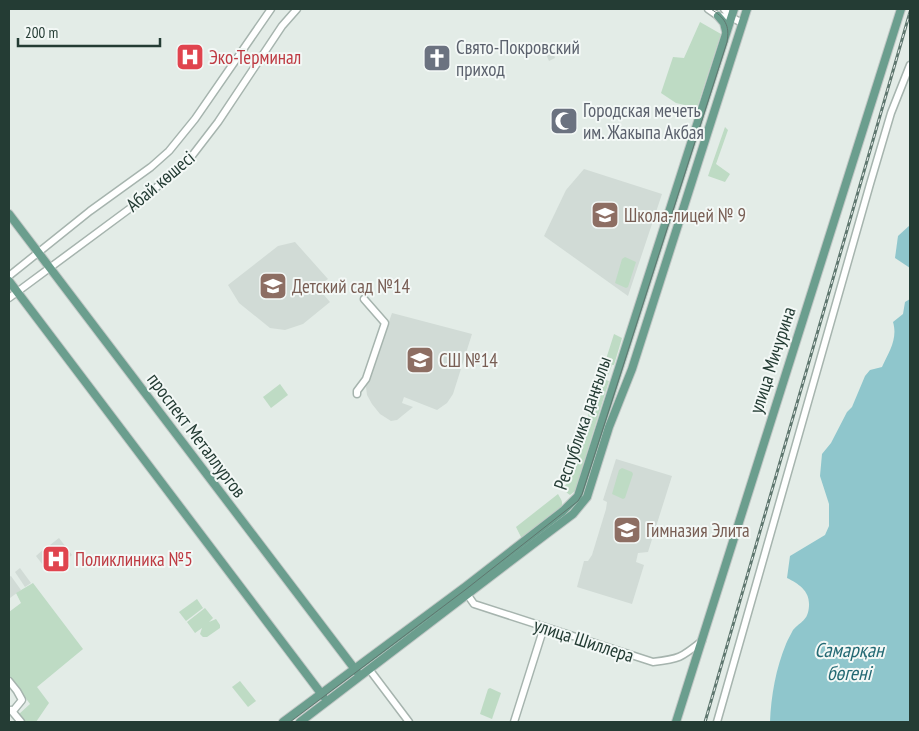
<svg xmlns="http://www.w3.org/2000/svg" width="919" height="731" font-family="'PT Sans Narrow',sans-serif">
<rect width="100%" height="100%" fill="#e3ece7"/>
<g fill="#d1dbd6">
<polygon points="542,45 550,45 555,58 549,61"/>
<polygon points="584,169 662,194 628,296 544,236 566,190"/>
<polygon points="295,242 328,279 317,287 330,302 303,324 285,330 270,328 239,303 228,285 278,246"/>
<polygon points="392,313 472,334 453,394 447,403 437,410 404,397 402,403 413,407 397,420 391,421 380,414 372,404 367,395 366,387"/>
<polygon points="616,459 672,476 648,552 638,553 636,562 644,565 632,604 577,587 584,561 588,561 592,555 606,509 607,502 603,500"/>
<polygon points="59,538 72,555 49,573 36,556 45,548 53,557 56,554 50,545"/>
<polygon points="20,568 31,583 25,587 15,572"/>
<polygon points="11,576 21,590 10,598 9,596 9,577"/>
</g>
<g fill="#bedbc4">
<polygon points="700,22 721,34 697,108 676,103 661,93 673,57 684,58"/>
<polygon points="725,127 728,130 716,164 730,174 725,182 708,176"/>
<polygon points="625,257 636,262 628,287 626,288 615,283 622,259"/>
<polygon points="614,334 622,338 614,365 612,365 606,380 609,381 575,491 570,495 559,487 566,485"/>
<polygon points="280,384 288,395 271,408 263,397"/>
<polygon points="622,468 632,472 633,474 625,498 623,499 612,494 619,470"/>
<path d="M558,494c2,4 5,7 4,11 -4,11 -30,26 -40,34l-6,-12z"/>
<polygon points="33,583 83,649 37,687 49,703 36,722 23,722 18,715 30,704 9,675 9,612 21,603 16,593"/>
<polygon points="197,599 203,608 186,621 179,612"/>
<polygon points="205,608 213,618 209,622 216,619 220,625 220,628 207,637 203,637 200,634 202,628 195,633 187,622"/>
<polygon points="240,681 256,701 248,707 232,687"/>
<polygon points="490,688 501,693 492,719 480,714 488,689"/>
</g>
<g fill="#8fc6cc">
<polygon points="910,225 910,268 895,258 898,236"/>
<path d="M910,299v423h-140c1,-26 6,-54 16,-78 2,-5 5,-10 7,-14 8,-9 15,-9 16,-24 1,-15 -10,-22 -22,-28l3,-22 35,-21 4,-9v-22l-9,-28 2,-22 9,-11 16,-31 5,-5 13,-31 5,-6 12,-3c7,-15 16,-28 11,-45l10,-8 2,-12z"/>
</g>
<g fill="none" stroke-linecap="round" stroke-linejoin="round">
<defs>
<g id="minor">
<polyline points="708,9 718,16 731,17"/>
<polyline points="724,9 731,17 742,23"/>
<polyline points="9,276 90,211 151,167 169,151 195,119 271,9"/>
<polyline points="9,298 140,201 188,161 218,122 282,26 297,9"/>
<polyline points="357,394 357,391 366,379 385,323 364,299"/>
<path d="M467,594l7,10 179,58c26,-3 28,-4 49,-21"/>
<polyline points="369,669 409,722"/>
<polyline points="9,681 17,691 22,700 13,711"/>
<polyline points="11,710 21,722"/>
<polyline points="514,722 544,627"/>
<polyline points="717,722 870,184 891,113 910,65"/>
</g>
<g id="major">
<polyline points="718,16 724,23 726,31"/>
<polyline points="9,214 357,672"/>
<polyline points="9,281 323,696"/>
<polyline points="283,722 465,587 563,511 578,496 734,9"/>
<polyline points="300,722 549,532 573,514 587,497 609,427 632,369 747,9"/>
<polyline points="676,722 901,9"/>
</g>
</defs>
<use href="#minor" stroke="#a6b4ae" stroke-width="9"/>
<use href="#major" stroke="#c2c8c6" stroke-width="10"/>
<use href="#minor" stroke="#fff" stroke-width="6"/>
<use href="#major" stroke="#6b9e8e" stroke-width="8"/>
<path stroke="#5f776f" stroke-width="1" d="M290,722l175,-132 113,-89 4,-7 145,-452c3,-17 -2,-24 -16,-33"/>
<defs>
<polyline id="rail" points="705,722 910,12"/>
</defs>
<use href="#rail" stroke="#5f776f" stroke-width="3"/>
<use href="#rail" stroke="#f3f8f6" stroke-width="1" stroke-dasharray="4" stroke-linecap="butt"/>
</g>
<defs>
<symbol id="hospital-square" viewBox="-11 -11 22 22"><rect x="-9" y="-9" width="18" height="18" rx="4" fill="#e0444e" stroke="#f3f8f6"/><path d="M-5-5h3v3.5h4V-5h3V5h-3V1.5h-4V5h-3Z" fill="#fff"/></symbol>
<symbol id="church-square" viewBox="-11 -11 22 22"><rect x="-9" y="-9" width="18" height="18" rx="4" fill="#6b7280" stroke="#f3f8f6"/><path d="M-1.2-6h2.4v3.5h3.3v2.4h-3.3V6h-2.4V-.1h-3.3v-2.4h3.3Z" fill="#fff"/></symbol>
<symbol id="mosque-square" viewBox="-11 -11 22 22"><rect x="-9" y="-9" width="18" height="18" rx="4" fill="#6b7280" stroke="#f3f8f6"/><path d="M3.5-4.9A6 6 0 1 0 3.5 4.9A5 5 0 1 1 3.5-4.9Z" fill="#fff"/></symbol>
<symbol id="school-square" viewBox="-11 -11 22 22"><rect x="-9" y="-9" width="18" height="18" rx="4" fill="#8d6e63" stroke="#f3f8f6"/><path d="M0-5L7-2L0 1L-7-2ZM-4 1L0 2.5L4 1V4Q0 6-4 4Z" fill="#fff"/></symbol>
</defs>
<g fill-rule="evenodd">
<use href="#hospital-square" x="174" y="41" width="32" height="32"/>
<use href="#church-square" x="421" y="42" width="32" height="32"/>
<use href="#mosque-square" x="548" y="105" width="32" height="32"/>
<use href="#school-square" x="589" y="199" width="32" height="32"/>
<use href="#school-square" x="257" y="270" width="32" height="32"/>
<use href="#school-square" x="404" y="344" width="32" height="32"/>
<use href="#school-square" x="611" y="514" width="32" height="32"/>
<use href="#hospital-square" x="40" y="543" width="32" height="32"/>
</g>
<g text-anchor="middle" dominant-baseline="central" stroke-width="4" stroke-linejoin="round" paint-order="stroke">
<g font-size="19" fill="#5b616d" stroke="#f3f8f6" text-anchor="start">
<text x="456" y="47">Свято-Покровский<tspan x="456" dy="22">приход</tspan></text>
<text x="583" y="110">Городская мечеть<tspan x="583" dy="22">им. Жакыпа Акбая</tspan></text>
</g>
<g font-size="19" fill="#be3a42" stroke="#f3f8f6" text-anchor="start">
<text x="209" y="57">Эко-Терминал</text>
<text x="75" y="559">Поликлиника №5</text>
</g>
<g font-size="19" fill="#243c34" stroke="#f3f8f6">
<text transform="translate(160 181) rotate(-40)">Абай көшесі</text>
<text transform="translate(772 360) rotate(-72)">улица Мичурина</text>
<text transform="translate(582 423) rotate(-71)">Республика даңғылы</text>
<text transform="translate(197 435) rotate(53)">проспект Металлургов</text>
<text transform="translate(584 640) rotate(18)">улица Шиллера</text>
</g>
<g font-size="19" fill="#785e54" stroke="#f3f8f6" text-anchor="start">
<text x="624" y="215">Школа-лицей № 9</text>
<text x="292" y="286">Детский сад №14</text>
<text x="439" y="360">СШ №14</text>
<text x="646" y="530">Гимназия Элита</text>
</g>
<g font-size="20" font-style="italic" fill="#236973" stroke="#f3f8f6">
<text x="849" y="650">Самарқан<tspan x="849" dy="23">бөгені</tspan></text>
</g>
</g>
<rect width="919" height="731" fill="none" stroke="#243c34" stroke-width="20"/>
<path d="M18 38v8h142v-8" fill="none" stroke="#243c34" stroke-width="2.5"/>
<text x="25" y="38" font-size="15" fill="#243c34" stroke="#f3f8f6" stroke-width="4" paint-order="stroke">200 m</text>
</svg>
